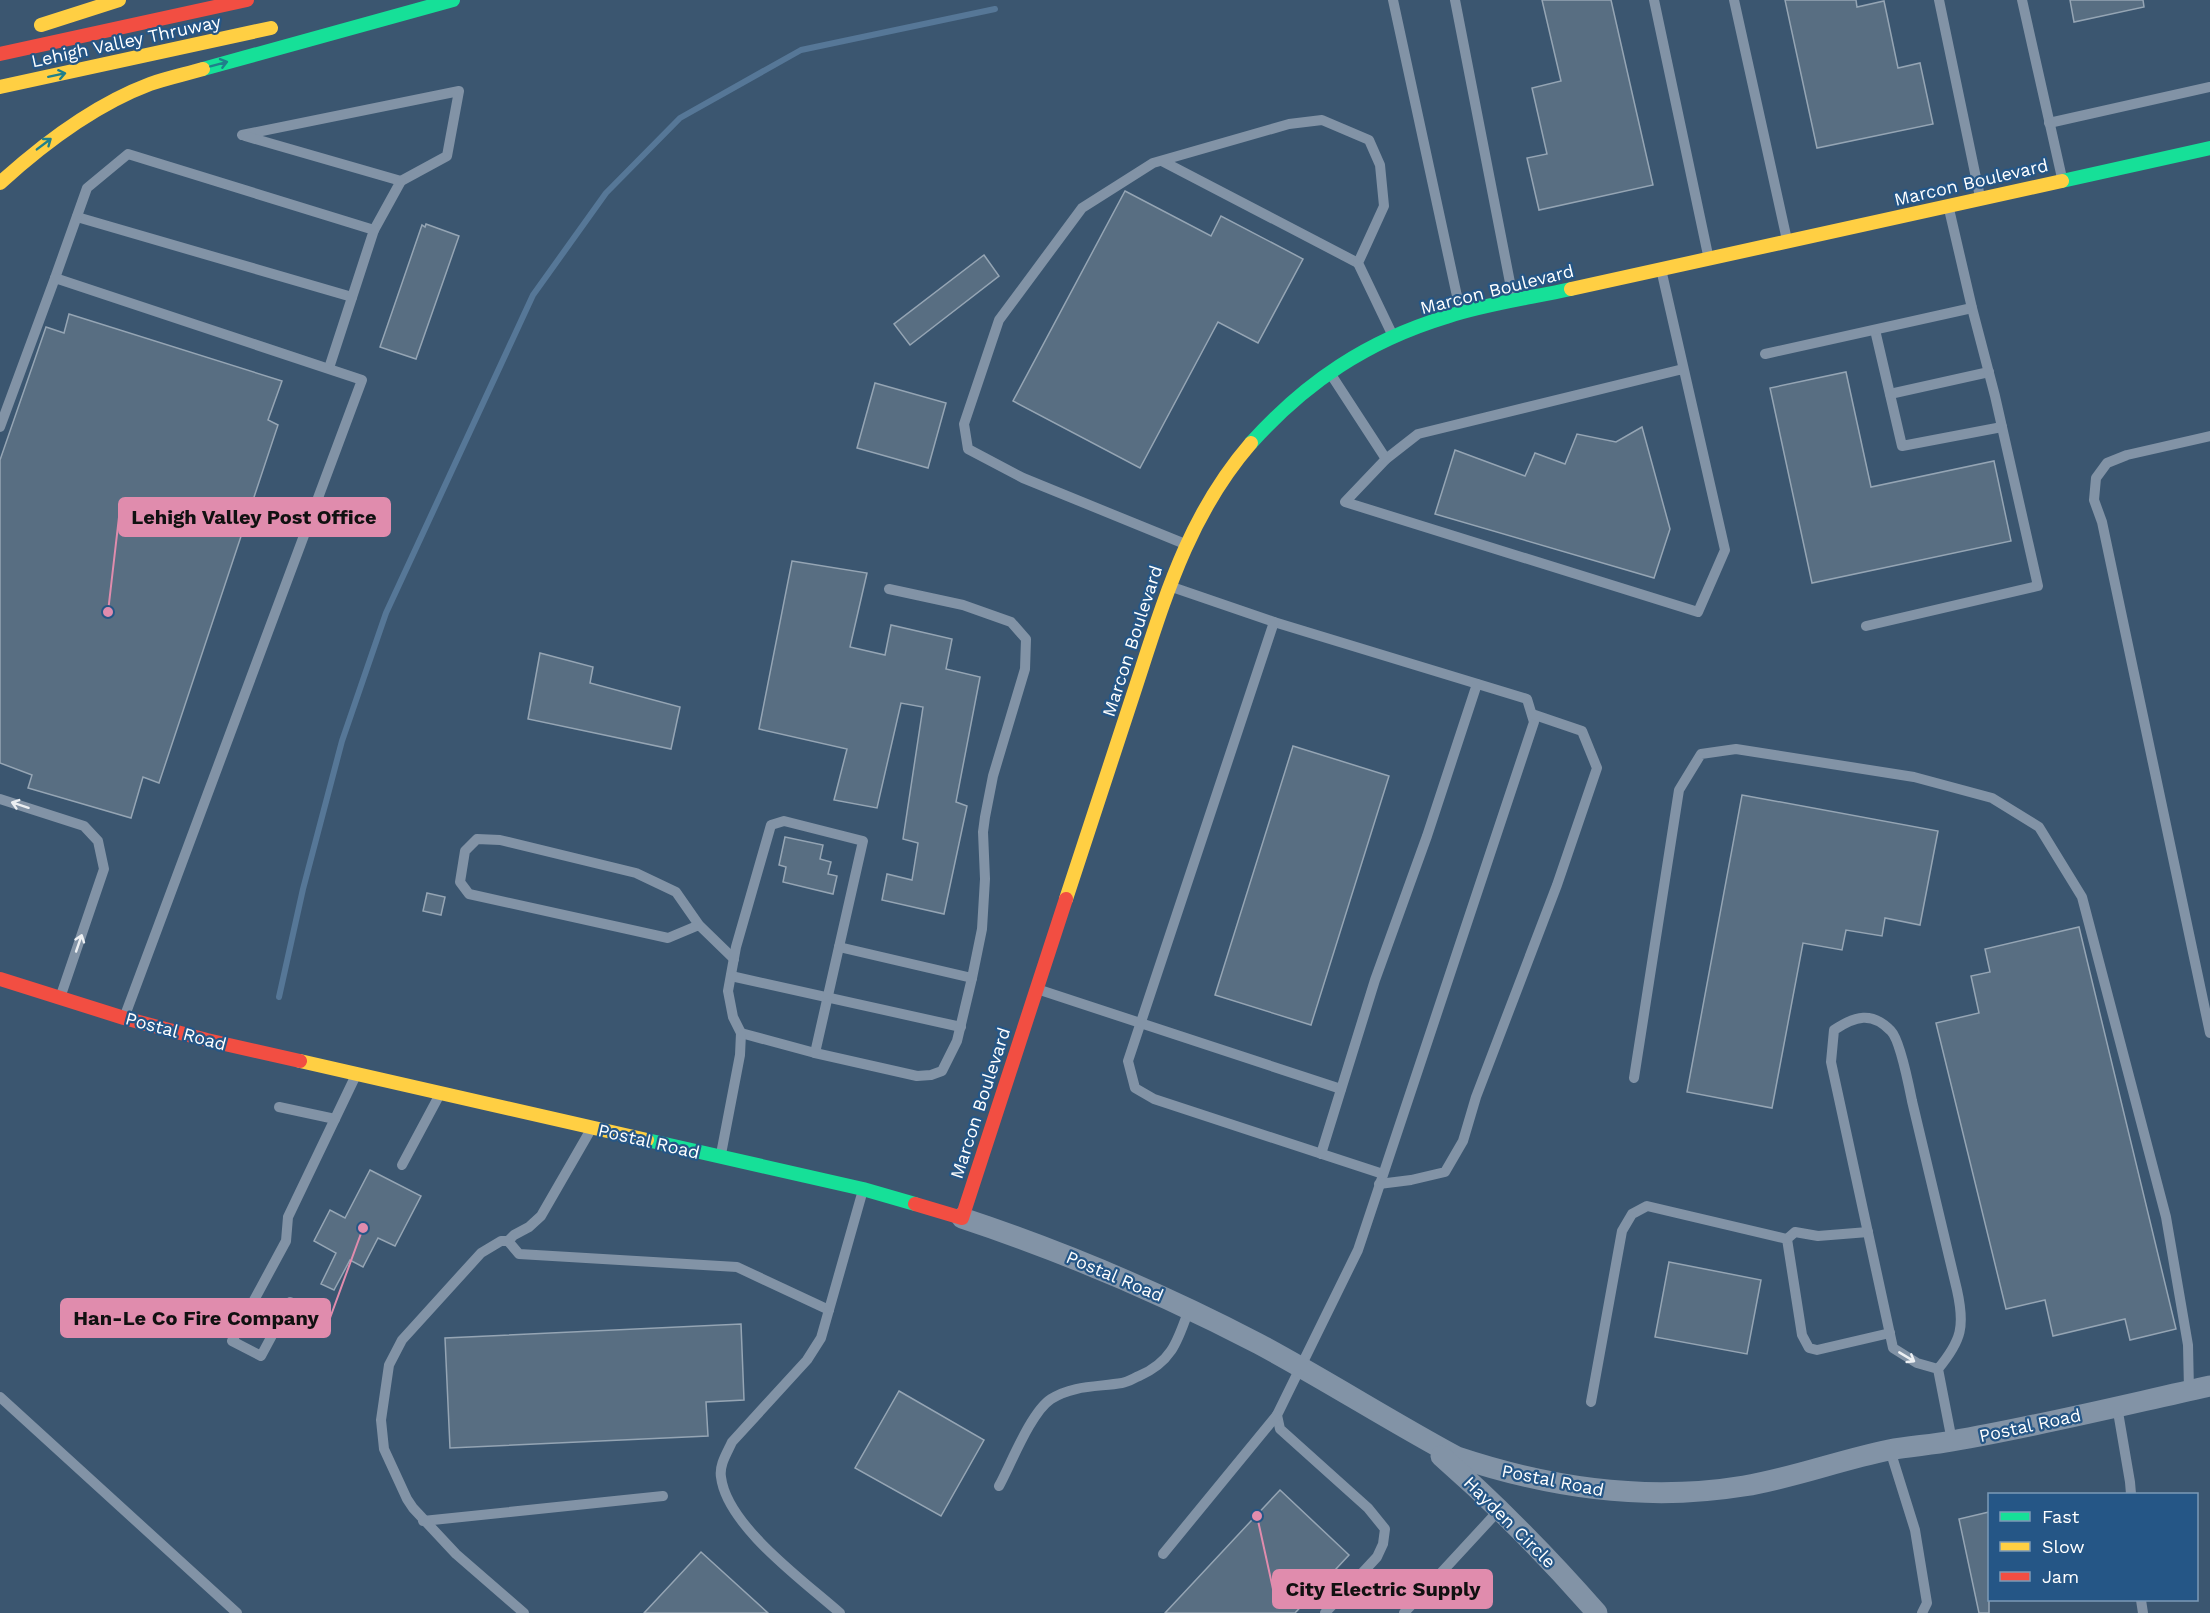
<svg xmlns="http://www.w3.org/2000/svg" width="2210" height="1613" font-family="'Work Sans',sans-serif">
<rect width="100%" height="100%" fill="#3b5670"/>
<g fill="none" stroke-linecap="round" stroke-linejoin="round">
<polyline stroke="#567797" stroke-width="6" points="279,997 303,889 342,741 386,613 533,295 606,193 680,118 801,50 995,9"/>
</g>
<g fill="#586e82" stroke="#95a5b4" stroke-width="1.5">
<polygon points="1542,0 1611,0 1653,185 1539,210 1527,158 1547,154 1532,88 1561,81"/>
<polygon points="1785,0 1856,0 1857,7 1884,1 1898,68 1920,63 1933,124 1817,148"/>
<polygon points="2070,0 2143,0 2144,7 2074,22"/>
<polygon points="1125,191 1211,236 1221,216 1303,259 1258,343 1218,322 1140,468 1013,401"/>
<polygon points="426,224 459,236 416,359 380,347 422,225 425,227"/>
<polygon points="984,255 999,276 910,345 894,324"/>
<polygon points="69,314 282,381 268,420 278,425 159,783 143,777 131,818 28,788 32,775 0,763 0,460 46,327 64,333"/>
<polygon points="1846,372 1871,487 1994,461 2011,541 1812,583 1770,388"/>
<polygon points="875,383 946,403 928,468 857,448"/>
<polygon points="1642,427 1670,529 1654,578 1435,514 1455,450 1525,476 1535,453 1565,464 1577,434 1616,442"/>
<polygon points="792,561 867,573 850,647 885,655 891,625 952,639 946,669 980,677 956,802 967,806 944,914 882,900 887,874 912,880 918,843 903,839 923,707 901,703 877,808 834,800 847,749 759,729"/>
<polygon points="540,653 593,667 590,683 680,707 671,749 528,719"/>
<polygon points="1293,746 1389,776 1311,1025 1215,995"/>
<polygon points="1742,795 1938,831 1920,925 1885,918 1882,936 1846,930 1842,950 1803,943 1772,1108 1687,1092"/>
<polygon points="785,837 823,845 820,859 831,862 828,874 837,876 833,894 783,882 786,867 779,865"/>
<polygon points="427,893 445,897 441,915 423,911"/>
<polygon points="2079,927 2176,1329 2130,1340 2125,1319 2053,1336 2045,1300 2006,1309 1936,1023 1979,1013 1971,976 1990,972 1985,949"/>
<polygon points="370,1170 421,1196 395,1246 378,1238 363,1267 350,1260 334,1290 321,1284 336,1253 314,1241 330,1210 345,1218"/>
<polygon points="1669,1262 1761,1280 1747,1354 1655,1337"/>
<polygon points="741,1324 744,1400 706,1402 708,1436 450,1448 445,1338"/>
<polygon points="899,1391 984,1440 941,1516 855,1468"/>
<polygon points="1280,1490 1349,1555 1295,1613 1165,1613"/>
<polygon points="1989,1512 1989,1613 1979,1613 1959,1519"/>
<polygon points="701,1552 768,1613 644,1613"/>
</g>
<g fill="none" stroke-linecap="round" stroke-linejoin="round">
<g stroke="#8293a6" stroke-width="10">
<polyline points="1393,0 1460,310"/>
<polyline points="1455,0 1513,298"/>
<polyline points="1654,0 1708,255"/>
<polyline points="1734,0 1787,240"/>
<polyline points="1939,0 1980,197"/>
<polyline points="2022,0 2062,178"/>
<polyline points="2049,123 2210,87"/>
<polyline points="242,135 459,91 447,156 401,181 374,230"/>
<polyline points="245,136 401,181"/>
<polyline points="1162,161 1358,263"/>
<polyline points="77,217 352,297"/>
<polyline points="1661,269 1725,550 1698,612 1345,502 1386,459 1418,434 1683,369"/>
<polyline points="55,278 87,188 128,154 374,230 329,368"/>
<polyline points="1875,330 1902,446 2002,427"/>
<polyline points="1765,354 1972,308"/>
<polyline points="1330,373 1386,459"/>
<polyline points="1890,394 1989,372"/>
<polyline points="0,427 55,278 362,380 124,1018"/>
<polyline points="2210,436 2127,455 2107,463 2096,478 2094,500 2102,522 2210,1033"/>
<polyline points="1185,544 1023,478 968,449 964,424 999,320 1082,208 1153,163 1289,124 1322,120 1369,140 1380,165 1384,206 1358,263 1392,334"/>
<polyline points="1172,587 1274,622 1527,699 1534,722 1358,1250 1277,1415 1280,1429 1368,1508 1385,1529 1383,1544 1377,1557 1325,1613"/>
<polyline points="1274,622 1128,1061 1135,1088 1154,1099 1383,1174"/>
<polyline points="1866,626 2038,586 1995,396 1972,308 1949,209"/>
<polyline points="0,799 84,826 98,841 104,869 61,995"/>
<polyline points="699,925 668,938 469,894 460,882 465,851 477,839 500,840 636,873 676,892 699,925 734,959"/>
<polyline points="731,976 961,1027"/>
<polyline points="1040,990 1341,1089"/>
<polyline points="741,1033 815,1053 917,1076 931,1075 942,1071 957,1041 972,978"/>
<polyline points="815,1053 839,947"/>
<polyline points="1634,1078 1679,790 1701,754 1736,749 1914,777 1992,798 2039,827 2082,897 2166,1217 2188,1345 2189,1390"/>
<polyline points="279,1107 335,1119"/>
<polyline points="721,1154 740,1055 741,1033 733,1017 728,991 736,947 771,825 784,821 863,841 839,947 972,978 982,929 985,879 983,832 985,817 993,776 1025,669 1026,639 1011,622 963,605 889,589"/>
<polyline points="1321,1154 1375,980 1427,836 1477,684"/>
<polyline points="402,1165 440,1094"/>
<polyline points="1379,1184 1411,1180 1445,1172 1463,1141 1476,1097 1557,885 1597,768 1582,731 1532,714"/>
<polyline points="1868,1232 1818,1236 1795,1232 1787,1239 1802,1335 1809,1348 1817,1350 1890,1333"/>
<polyline points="508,1241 519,1254 737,1267 829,1310"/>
<polyline points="290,1302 261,1356 232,1341 286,1241 288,1217 356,1075"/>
<path d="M1938,1369l-21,-6 -24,-15 -62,-286 3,-32c21,-14 38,-19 57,1 9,9 18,55 21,70 15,63 30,126 45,189 8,36 5,50 -19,79l14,72"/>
<polyline points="0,1397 237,1613"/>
<polyline points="1591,1402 1622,1231 1632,1214 1647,1206 1787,1239"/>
<polyline points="2117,1406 2130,1482 2131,1494"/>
<polyline points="1890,1450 1915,1530 1927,1603 1922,1613"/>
<path d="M999,1486c12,-22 32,-74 52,-87 22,-14 47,-12 71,-16 6,-1 12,-5 17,-7 33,-14 39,-36 50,-67"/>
<polyline points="423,1521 663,1496"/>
<polyline points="1163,1554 1277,1415"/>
<polyline points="2141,1600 2143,1613"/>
<polyline points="524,1613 456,1554 413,1508 407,1499 384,1449 381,1420 389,1365 402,1340 481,1253 501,1241 508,1241 514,1235 529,1227 541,1216 590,1131"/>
<path d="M840,1613c-36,-32 -113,-87 -119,-136 -2,-12 6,-24 11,-35l75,-82 14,-22 42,-148"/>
<polyline points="1404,1613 1500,1509"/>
</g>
<g stroke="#8293a6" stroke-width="21">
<path d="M962,1218c103,34 201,76 297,126 67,36 131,77 198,113 93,31 190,45 287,29 49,-8 96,-26 145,-36 21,-4 42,-5 63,-9 87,-15 172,-36 258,-55"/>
<path d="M1441,1456c56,49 107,101 156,157"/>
</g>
<g stroke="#16e098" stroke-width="14">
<polyline points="203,69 453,0"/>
<polyline points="2062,181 2210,148"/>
<path d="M1251,443c55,-61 116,-102 195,-126 39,-13 84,-19 125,-28"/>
<polyline points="647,1140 863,1189 915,1204"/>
</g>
<g stroke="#ffcf43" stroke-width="14">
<polyline points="41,25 119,0"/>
<polyline points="0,87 271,28"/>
<path d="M0,183c44,-40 94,-78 150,-99 17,-6 36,-10 53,-15"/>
<polyline points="1571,289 2062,181"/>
<path d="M1066,899c23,-69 46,-138 68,-207 30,-91 53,-175 117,-249"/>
<polyline points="300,1061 647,1140"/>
</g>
<g stroke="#f24e42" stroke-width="14">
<polyline points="0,54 247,0"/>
<polyline points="0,979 124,1018 207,1040 300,1061"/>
<polyline points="915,1204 962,1218 1066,899"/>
</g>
</g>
<defs><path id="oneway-shaft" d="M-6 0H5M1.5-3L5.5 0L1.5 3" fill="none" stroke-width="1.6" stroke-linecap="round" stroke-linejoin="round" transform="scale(1.5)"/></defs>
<g stroke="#207f8b">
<use href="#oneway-shaft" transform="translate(219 64) rotate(-15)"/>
<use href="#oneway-shaft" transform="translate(57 75) rotate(-12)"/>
<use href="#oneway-shaft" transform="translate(44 144) rotate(-37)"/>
</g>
<g stroke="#eceff2">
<use href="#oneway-shaft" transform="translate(20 805) rotate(-162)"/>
<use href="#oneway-shaft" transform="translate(79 943) rotate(-71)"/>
<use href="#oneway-shaft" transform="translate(1907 1357) rotate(31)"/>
</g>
<g text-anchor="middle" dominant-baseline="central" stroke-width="4.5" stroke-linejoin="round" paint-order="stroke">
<g font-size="18" fill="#fff" stroke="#255686">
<text transform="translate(126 41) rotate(-12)">Lehigh Valley Thruway</text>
<text transform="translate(1971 182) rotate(-13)">Marcon Boulevard</text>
<text transform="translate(1497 289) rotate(-14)">Marcon Boulevard</text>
<text transform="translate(1132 641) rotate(-72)">Marcon Boulevard</text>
<text transform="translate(176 1031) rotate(15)">Postal Road</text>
<text transform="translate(980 1103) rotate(-72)">Marcon Boulevard</text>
<text transform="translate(649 1141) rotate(13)">Postal Road</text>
<text transform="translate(1115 1276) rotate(23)">Postal Road</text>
<text transform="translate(2030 1425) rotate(-12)">Postal Road</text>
<text transform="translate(1553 1480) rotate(11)">Postal Road</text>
<text transform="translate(1510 1522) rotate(45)">Hayden Circle</text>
</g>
</g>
<path fill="none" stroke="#e08cad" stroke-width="2" d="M108 612L119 517M363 1228L330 1318M1257 1516L1273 1589"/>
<g fill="#e08cad" stroke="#255686" stroke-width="2">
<circle cx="108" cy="612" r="6"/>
<circle cx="363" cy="1228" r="6"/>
<circle cx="1257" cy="1516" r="6"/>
</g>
<g fill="#e08cad" stroke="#e08cad" stroke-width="2">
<rect x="119" y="498" width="271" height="38" rx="6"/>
<rect x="61" y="1299" width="269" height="38" rx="6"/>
<rect x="1273" y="1570" width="219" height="38" rx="6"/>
</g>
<g font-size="20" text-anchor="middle" font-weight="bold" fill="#111">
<text x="254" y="524">Lehigh Valley Post Office</text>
<text x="196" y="1325">Han-Le Co Fire Company</text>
<text x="1383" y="1596">City Electric Supply</text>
</g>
<rect x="1988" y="1493" width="210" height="108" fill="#255686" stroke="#7c9ab6" stroke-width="1.5"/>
<rect x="2000" y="1512" width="30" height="9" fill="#16e098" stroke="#7c9ab6" stroke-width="1.5"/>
<text x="2042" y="1523" font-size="18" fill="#ffffff">Fast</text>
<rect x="2000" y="1542" width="30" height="9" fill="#ffcf43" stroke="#7c9ab6" stroke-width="1.5"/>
<text x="2042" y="1553" font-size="18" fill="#ffffff">Slow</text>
<rect x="2000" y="1572" width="30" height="9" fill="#f24e42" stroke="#7c9ab6" stroke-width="1.5"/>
<text x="2042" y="1583" font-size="18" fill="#ffffff">Jam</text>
</svg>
